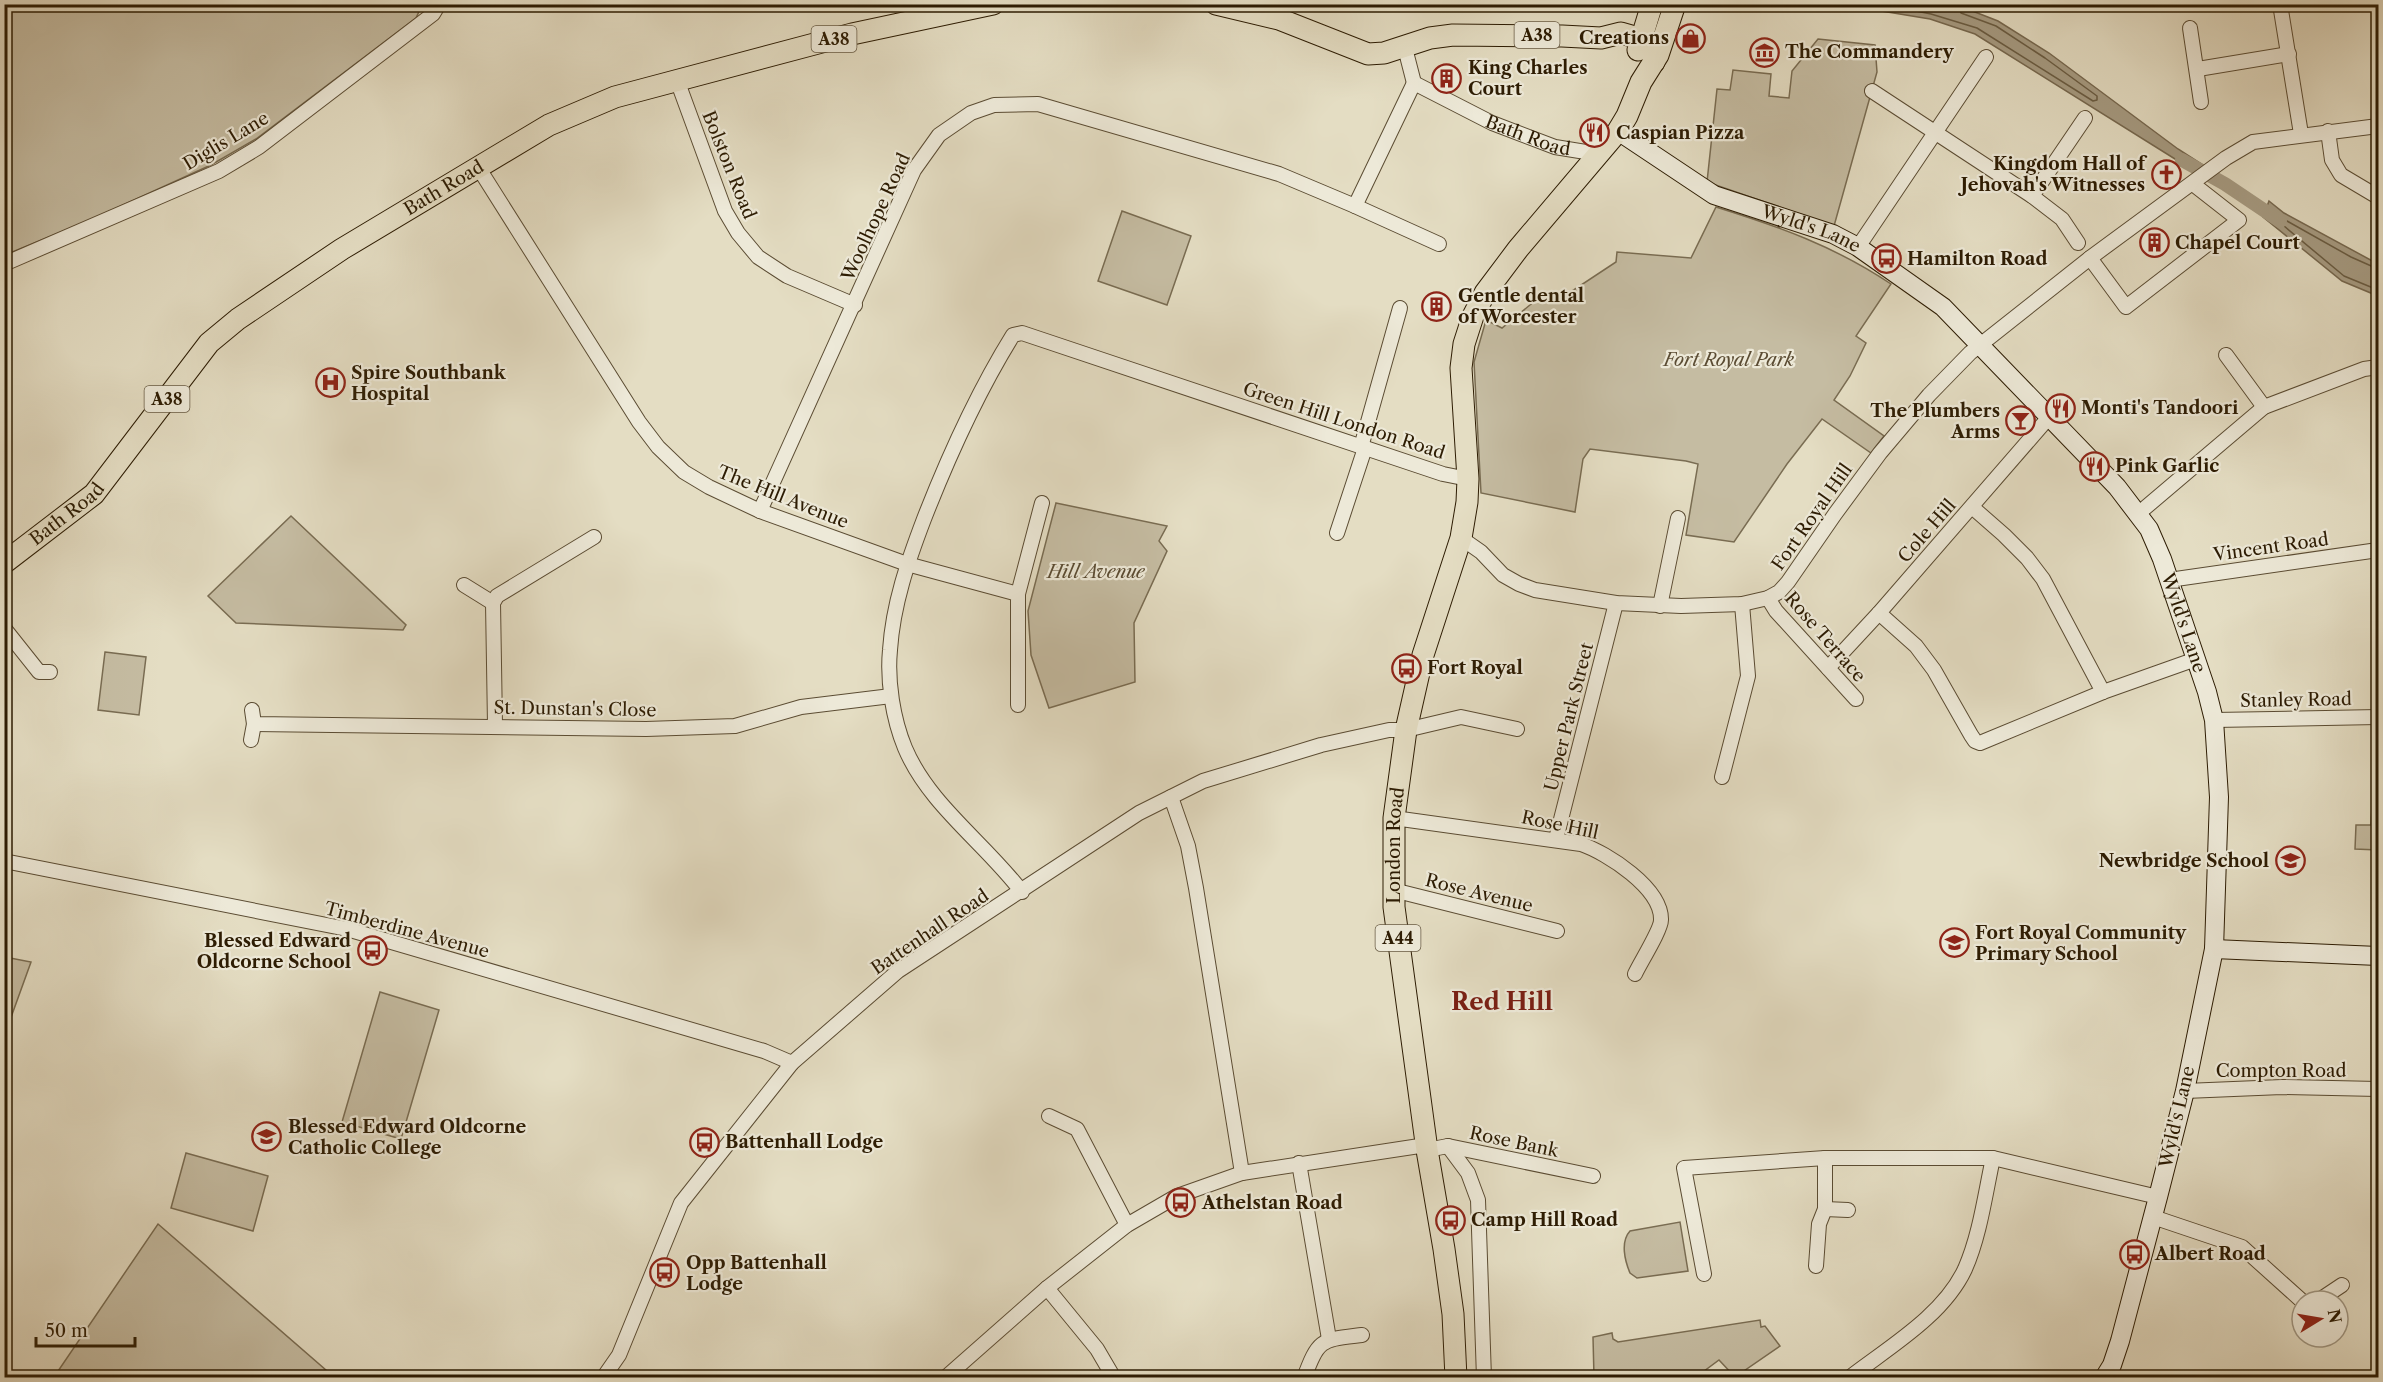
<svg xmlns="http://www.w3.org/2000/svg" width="2383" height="1382" font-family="'Libre Caslon Text',serif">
<rect width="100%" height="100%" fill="#e4ddc3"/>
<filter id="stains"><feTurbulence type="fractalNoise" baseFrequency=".00333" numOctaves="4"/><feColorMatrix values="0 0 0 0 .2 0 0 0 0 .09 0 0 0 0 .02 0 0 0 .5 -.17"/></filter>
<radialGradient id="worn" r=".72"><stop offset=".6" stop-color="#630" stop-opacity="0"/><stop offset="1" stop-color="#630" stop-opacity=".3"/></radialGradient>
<g fill="#c5bca2" stroke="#796c52" stroke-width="1.5">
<polygon points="24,4 422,5 416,18 256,139 211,165 88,221 5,255 5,13"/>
<polygon points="1818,39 1875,45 1877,72 1834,226 1707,182 1717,89 1730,90 1733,70 1771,74 1769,96 1789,98 1792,71"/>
<path d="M1716,207c64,20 118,39 175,77l-35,52 10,7 -16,33 -16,24 50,36 -13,17 -49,-34 -35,45 -53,78 -48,-7 12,-71 -12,-3 -96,-12 -7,10 -8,53 -94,-19 -7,-131 12,-42 16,8 34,-28 21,1 59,-39 1,-10 74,6z"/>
<polygon points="1122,211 1191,236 1167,305 1098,281"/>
<polygon points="1056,503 1167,526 1159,541 1167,551 1134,623 1135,682 1049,708 1031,655 1028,611"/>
<polygon points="291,516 406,625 403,630 236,623 208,596"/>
<polygon points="105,652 146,657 139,715 98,710"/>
<polygon points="2373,782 2378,782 2378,850 2355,849 2356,825 2371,825"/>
<polygon points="5,957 31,962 5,1034 4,957"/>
<polygon points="380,992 439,1010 401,1139 342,1122"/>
<polygon points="186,1153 268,1176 253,1231 171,1208"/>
<path d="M1680,1222l8,49 -51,7 -7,-5c-5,-12 -10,-31 0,-42z"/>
<polygon points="158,1224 334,1377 54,1377"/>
<polygon points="1760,1320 1761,1327 1765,1326 1780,1346 1735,1377 1719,1360 1696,1377 1594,1377 1593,1337 1612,1333 1613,1339 1618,1342"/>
</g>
<g fill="#a69b82" stroke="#76684f" stroke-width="1.5">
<polygon points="1448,5 1448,4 1638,5 1477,9"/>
<polygon points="1845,5 1957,5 1998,21 2049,53 2178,149 2203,165 2196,169 2183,164 1975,34 1930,19"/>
<polygon points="2269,201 2284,213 2378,264 2378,296 2342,281 2263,217"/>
</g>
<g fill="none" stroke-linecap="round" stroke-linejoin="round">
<g stroke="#6a5c42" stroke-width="1.5">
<polyline points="1881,4 1931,14 1977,28 2093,101 2097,100 2097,96 2045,58 1996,26 1961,13 1957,4"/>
<polyline points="2378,269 2351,257 2287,221 2283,223 2284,226 2344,276 2378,290"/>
</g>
<polyline stroke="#a69b82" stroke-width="14" points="2182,160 2225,184 2280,221"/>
<defs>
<g id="street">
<polyline points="2280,4 2301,134"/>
<polyline points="4,5 6,4"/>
<polyline points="2190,28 2201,102"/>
<polyline points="1405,48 1414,83"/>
<polyline points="2198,69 2289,54"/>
<polyline points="677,80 725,211 738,233 758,257 787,276 855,305"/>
<path id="s1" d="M1414,83l78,40 63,24 43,7"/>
<polyline points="1872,91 2032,196 2062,219 2078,243"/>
<polyline points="2328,131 2332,160 2341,175 2378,197"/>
<polyline points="478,167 639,422 658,447 684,472 709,487 760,511 907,564 1018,594 1018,705"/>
<polyline points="2032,196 2085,118"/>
<polyline points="1355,206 1439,244"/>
<polyline points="1858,247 1986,57"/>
<polyline points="2090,258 2126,307 2239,220 2193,184"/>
<polyline points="4,264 219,171 259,147 433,14 439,4"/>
<polyline points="2226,355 2264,407"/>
<polyline points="1361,447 1400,308"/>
<polyline points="1972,507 2004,535 2027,558 2043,579 2103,692"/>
<polyline points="760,511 914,170 939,135 971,113 994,105 1038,104 1279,174 1355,206 1414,83"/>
<polyline points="2139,513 2264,407 2364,369 2378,367"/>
<polyline points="1337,533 1365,448"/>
<polyline points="1461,538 1481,552 1503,575 1519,584 1535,590 1616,603 1681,606 1742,604 1768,598 1779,592 1788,582 1835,514 1880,453 1929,395 1970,353 2090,258 2226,158 2253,142 2378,126"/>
<polyline points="2169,580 2378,550"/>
<polyline points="464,585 493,603"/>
<polyline points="1018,594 1042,503"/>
<polyline points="1768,598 1776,611 1856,699"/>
<polyline points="1660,606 1678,518"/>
<polyline points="1879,613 1916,646 1934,670 1971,735 1975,741 1980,743 2103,692 2196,659"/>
<polyline points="4,628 39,672 50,672"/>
<polyline points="1828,668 1879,613 2050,416"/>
<polyline points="252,710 254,724 646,729 735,726 801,707 891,696"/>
<polyline points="2214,720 2378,717"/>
<polyline points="495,725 493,603 497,596 594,537"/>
<polyline points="251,740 254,724"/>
<polyline points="1722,777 1748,676 1742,604"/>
<polyline points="1171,797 1188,846 1196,888 1242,1173"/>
<path d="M1394,818l187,26c26,9 81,44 80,76 0,10 -21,43 -26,54"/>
<polyline points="1556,839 1616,603"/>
<polyline points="4,861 347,929 764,1051 792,1063"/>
<polyline points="1393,890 1557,931"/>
<path d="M1022,892c-37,-49 -93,-87 -117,-144 -12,-29 -18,-67 -15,-98 3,-46 18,-89 34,-131 25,-64 53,-126 89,-184l9,-2 421,141 25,5"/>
<polyline points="2185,1091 2282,1087 2378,1089"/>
<polyline points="1049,1116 1077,1129 1127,1225"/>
<polyline points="1448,1146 1468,1173 1478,1200 1484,1378"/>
<polyline points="1427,1150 1448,1146 1593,1176"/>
<polyline points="1299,1163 1329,1339"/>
<polyline points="1825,1209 1848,1210"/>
<polyline points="2153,1217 2242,1247 2302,1301"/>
<polyline points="1816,1266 1819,1224 1825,1209 1825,1158"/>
<polyline points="1704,1274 1684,1168 1825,1158 1993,1158 2158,1197"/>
<polyline points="1047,1288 1097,1349 1114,1378"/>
<polyline points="2318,1301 2342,1285"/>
<polyline points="603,1378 619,1355 681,1203 792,1063 898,971 1139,813 1203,781 1321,745 1389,730 1406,730 1461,717 1517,729"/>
<polyline points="945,1378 1047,1288 1127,1225 1177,1196 1242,1173 1426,1145"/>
<path d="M1304,1378c15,-40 17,-38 58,-43"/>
<path d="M1849,1378c40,-31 94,-62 116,-109 15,-34 20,-74 28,-111"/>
</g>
<g id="secondary">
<path id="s2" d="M1618,131l96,64 119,39 25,13 85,60 174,180 32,42 13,30 45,133 7,28 5,77 -5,152 -29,142 -27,106 -38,144 -8,24 -8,13"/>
<polyline points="2214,949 2378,956"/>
</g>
<g id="primary">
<polyline points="1216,4 1279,19 1368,54 1384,53 1430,38 1453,35 1562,36 1601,38 1621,33 1642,39 1652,52 1654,62"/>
<polyline points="1638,50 1652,4"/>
<path id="s3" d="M4,563l90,-69 115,-151 29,-24 104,-70 207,-124 66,-28 237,-63 141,-30"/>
<path id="s4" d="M1456,1378l-3,-64 -9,-65 -17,-99 -33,-243v-89l12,-88 17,-75 38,-117 6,-36 1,-23 -7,-111 3,-24 9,-28 12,-23 33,-44 100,-118 9,-15 14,-34 17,-27 17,-51"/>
</g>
</defs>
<use href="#street" stroke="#5b4c33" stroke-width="16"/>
<use href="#secondary" stroke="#2d1c03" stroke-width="20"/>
<use href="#primary" stroke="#2d1c03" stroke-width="23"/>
<use href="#street" stroke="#ede9d8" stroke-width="14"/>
<use href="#secondary" stroke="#ede9d8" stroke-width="18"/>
<use href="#primary" stroke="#e4ddc3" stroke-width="21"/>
</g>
<defs>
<symbol id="shop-ring" viewBox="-11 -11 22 22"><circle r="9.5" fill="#ede9d8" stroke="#8f2418" stroke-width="1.5"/><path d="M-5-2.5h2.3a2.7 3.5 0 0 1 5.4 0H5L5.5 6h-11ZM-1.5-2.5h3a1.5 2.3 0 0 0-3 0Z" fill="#8f2418"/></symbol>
<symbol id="museum-ring" viewBox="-11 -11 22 22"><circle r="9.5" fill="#ede9d8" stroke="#8f2418" stroke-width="1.5"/><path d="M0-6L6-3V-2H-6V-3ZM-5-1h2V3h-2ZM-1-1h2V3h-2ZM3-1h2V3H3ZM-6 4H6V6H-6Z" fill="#8f2418"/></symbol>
<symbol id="building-ring" viewBox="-11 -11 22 22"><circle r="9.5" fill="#ede9d8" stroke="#8f2418" stroke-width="1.5"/><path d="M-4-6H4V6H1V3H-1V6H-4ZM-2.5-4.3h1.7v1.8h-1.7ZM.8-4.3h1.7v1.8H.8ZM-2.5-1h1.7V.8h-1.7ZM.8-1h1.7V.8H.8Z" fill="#8f2418"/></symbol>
<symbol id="restaurant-ring" viewBox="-11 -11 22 22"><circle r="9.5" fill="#ede9d8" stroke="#8f2418" stroke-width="1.5"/><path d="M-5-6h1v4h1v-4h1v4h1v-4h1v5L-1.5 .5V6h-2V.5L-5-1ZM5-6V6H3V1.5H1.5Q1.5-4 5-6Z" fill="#8f2418"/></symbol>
<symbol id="church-ring" viewBox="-11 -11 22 22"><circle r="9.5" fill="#ede9d8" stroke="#8f2418" stroke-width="1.5"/><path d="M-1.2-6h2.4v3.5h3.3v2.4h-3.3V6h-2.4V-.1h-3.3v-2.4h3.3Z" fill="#8f2418"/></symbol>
<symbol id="bus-ring" viewBox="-11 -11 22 22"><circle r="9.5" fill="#ede9d8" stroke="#8f2418" stroke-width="1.5"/><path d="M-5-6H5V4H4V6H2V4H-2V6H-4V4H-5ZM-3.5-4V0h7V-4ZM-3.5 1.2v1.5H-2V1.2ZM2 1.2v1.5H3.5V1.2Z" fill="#8f2418"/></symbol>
<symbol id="hospital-ring" viewBox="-11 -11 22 22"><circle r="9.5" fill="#ede9d8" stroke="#8f2418" stroke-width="1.5"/><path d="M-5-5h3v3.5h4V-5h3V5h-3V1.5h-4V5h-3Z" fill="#8f2418"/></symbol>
<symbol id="bar-ring" viewBox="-11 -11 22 22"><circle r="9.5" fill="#ede9d8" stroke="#8f2418" stroke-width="1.5"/><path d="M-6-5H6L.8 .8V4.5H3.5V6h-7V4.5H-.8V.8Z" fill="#8f2418"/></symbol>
<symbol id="school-ring" viewBox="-11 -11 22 22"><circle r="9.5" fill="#ede9d8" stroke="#8f2418" stroke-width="1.5"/><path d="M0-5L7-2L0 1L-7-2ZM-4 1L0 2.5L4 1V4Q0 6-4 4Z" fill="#8f2418"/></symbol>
</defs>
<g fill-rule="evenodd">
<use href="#shop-ring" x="1674" y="22" width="33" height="33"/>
<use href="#museum-ring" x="1748" y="36" width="33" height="33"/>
<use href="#building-ring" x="1430" y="62" width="33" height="33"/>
<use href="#restaurant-ring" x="1578" y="116" width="33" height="33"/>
<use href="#church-ring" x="2150" y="158" width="33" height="33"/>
<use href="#building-ring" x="2138" y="226" width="33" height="33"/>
<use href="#bus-ring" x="1870" y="242" width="33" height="33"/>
<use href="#building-ring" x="1420" y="290" width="33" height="33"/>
<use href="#hospital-ring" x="314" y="366" width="33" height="33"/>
<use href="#restaurant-ring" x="2044" y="392" width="33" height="33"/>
<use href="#bar-ring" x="2004" y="404" width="33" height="33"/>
<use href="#restaurant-ring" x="2078" y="450" width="33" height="33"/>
<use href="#bus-ring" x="1390" y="652" width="33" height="33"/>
<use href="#school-ring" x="2274" y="844" width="33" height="33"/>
<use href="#school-ring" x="1938" y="926" width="33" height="33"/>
<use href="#bus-ring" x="356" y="934" width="33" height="33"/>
<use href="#school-ring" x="250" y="1120" width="33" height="33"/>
<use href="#bus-ring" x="688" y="1126" width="33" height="33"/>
<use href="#bus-ring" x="1164" y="1186" width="33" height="33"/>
<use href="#bus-ring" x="1434" y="1204" width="33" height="33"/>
<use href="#bus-ring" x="2118" y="1238" width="33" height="33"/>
<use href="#bus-ring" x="648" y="1256" width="33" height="33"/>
</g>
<g text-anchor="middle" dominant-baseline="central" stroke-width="4.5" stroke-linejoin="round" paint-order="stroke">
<g fill="#ede9d8" stroke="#675a43" stroke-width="1.5">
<rect x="1514.5" y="22" width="45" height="26" rx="4.5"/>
<rect x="811.5" y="26" width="45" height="26" rx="4.5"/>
<rect x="144.5" y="386" width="45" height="26" rx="4.5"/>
<rect x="1375.5" y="925" width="45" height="26" rx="4.5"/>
</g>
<g font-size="16" font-weight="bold" fill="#2d1c03">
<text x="1537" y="35">A38</text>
<text x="834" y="39">A38</text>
<text x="167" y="399">A38</text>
<text x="1398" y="938">A44</text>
</g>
<g font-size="18" font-weight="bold" fill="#2d1c03" stroke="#ede9d8" text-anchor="start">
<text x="1669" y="38" text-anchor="end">Creations</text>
<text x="1785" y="52">The Commandery</text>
<text x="1468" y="68">King Charles<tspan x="1468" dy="21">Court</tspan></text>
<text x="1616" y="133">Caspian Pizza</text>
<text x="2145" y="164" text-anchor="end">Kingdom Hall of<tspan x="2145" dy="21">Jehovah's Witnesses</tspan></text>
<text x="2175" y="243">Chapel Court</text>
<text x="1907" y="259">Hamilton Road</text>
<text x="1458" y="296">Gentle dental<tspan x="1458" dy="21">of Worcester</tspan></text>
<text x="351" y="373">Spire Southbank<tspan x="351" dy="21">Hospital</tspan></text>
<text x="2081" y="408">Monti's Tandoori</text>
<text x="2000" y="411" text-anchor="end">The Plumbers<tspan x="2000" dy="21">Arms</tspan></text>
<text x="2115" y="466">Pink Garlic</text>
<text x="1427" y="668">Fort Royal</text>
<text x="2269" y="861" text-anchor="end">Newbridge School</text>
<text x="1975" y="933">Fort Royal Community<tspan x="1975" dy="21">Primary School</tspan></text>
<text x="351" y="941" text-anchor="end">Blessed Edward<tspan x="351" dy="21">Oldcorne School</tspan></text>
<text x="288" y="1127">Blessed Edward Oldcorne<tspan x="288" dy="21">Catholic College</tspan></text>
<text x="725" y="1142">Battenhall Lodge</text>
<text x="1202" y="1203">Athelstan Road</text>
<text x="1471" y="1220">Camp Hill Road</text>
<text x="2155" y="1254">Albert Road</text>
<text x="686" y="1263">Opp Battenhall<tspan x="686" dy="21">Lodge</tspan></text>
</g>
<g font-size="18" fill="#2d1c03" stroke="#ede9d8">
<text stroke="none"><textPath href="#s1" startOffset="126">Bath Road</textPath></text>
<text transform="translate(226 141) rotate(-31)">Diglis Lane</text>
<text transform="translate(729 165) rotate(68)">Bolston Road</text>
<text stroke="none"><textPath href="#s3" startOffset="585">Bath Road</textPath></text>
<text transform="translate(876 217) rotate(-65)">Woolhope Road</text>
<text stroke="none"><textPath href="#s2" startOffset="218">Wyld's Lane</textPath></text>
<text transform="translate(1344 421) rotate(18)">Green Hill London Road</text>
<text transform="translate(783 497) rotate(22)">The Hill Avenue</text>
<text stroke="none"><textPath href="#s3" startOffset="80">Bath Road</textPath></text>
<text transform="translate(1812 517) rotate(-55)">Fort Royal Hill</text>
<text transform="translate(1927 531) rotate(-49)">Cole Hill</text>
<text transform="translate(2271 547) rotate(-8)">Vincent Road</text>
<text stroke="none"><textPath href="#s2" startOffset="776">Wyld's Lane</textPath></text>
<text transform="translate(1825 637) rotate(49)">Rose Terrace</text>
<text transform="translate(2296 700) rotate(-1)">Stanley Road</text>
<text transform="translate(575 709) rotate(1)">St. Dunstan's Close</text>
<text transform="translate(1569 717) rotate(-76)">Upper Park Street</text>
<text transform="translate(1560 825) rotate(12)">Rose Hill</text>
<text stroke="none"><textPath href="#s4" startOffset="537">London Road</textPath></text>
<text transform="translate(1479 893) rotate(14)">Rose Avenue</text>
<text transform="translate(407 930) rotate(15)">Timberdine Avenue</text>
<text transform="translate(930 932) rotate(-34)">Battenhall Road</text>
<text x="2281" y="1071">Compton Road</text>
<text transform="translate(2177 1117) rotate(-77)">Wyld's Lane</text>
<text transform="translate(1514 1142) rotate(12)">Rose Bank</text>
</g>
<g font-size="18" font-style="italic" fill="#5b4c33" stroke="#ede9d8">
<text x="1729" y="360">Fort Royal Park</text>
<text x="1096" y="572">Hill Avenue</text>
</g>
<g font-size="24" font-weight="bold" fill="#7a1f14" stroke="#ede9d8">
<text x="1502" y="1001">Red Hill</text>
</g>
</g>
<rect width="2383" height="1382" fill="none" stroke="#e4ddc3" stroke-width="24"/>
<rect x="6" y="6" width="2371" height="1370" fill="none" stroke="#2d1c03" stroke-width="3"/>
<rect x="12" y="12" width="2359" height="1358" fill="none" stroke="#2d1c03" stroke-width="1.5"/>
<g transform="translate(2320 1319) rotate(79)"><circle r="28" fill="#ede9d8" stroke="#a09783" stroke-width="1.5"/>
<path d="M0-4.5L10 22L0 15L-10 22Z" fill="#8f2418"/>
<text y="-9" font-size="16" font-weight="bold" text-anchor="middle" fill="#2d1c03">N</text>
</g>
<path d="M36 1337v9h99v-9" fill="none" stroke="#2d1c03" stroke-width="3"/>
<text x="45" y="1337" font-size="18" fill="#2d1c03" stroke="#ede9d8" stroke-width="4.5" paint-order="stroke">50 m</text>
<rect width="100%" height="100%" filter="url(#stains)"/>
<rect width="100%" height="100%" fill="url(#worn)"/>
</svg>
